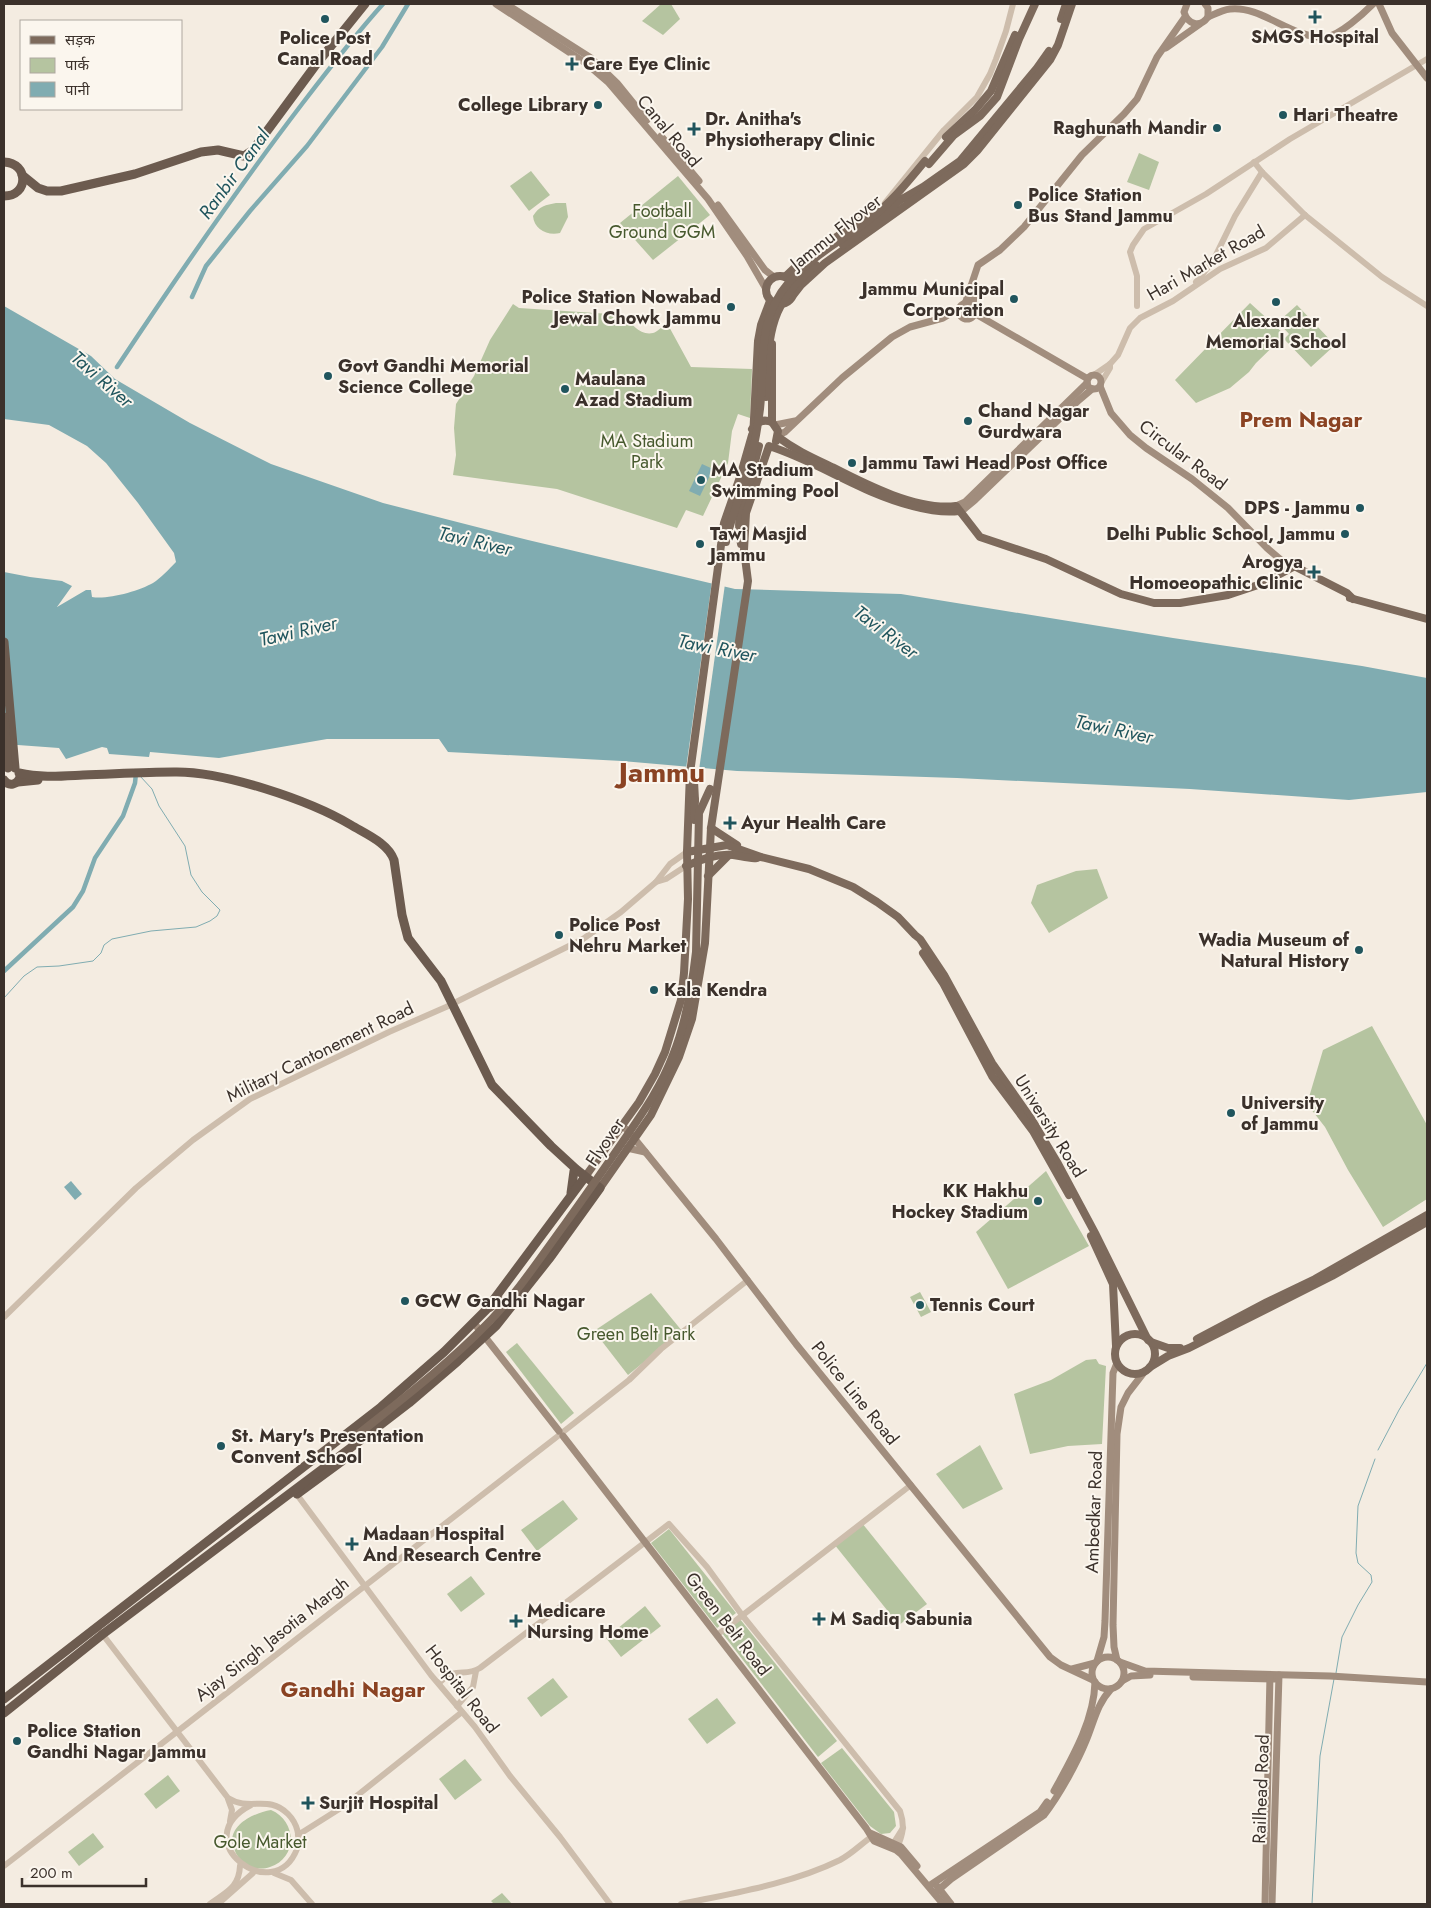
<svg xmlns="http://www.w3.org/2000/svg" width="1431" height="1908" font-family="Jost,'Noto Sans Devanagari',sans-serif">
<rect width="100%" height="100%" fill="#f4ece1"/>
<g fill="#b5c4a0">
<polygon points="661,4 671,4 680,19 663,35 642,21"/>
<polygon points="1139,153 1159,162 1149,190 1127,182"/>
<polygon points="531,171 550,195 529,211 510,186"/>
<polygon points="678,176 710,215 653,260 620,223"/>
<path d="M556,203h10l2,14 -8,16c-13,3 -26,-4 -27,-17 6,-10 13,-11 23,-13z"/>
<polygon points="1250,303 1285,335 1256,363 1249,372 1230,388 1196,403 1175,380"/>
<path d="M513,304l6,4 107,7c4,9 15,21 27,18 4,-1 10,-7 14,-10l24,44 61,2 -2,49 -12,-4 -6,17 -4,32 -25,53 -17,-6 -9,18 -120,-39 -104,-14 3,-20 -2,-27 2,-24 18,-28 16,-36z"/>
<polygon points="1297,305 1335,345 1311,367 1284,339 1289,334 1278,322"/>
<polygon points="1097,869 1108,898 1049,933 1031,903 1037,885 1076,871"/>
<polygon points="1372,1026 1427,1125 1427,1199 1383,1227 1348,1170 1325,1127 1307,1104 1323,1050"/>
<polygon points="1046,1171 1089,1246 1008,1289 976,1232"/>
<polygon points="920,1292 931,1312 921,1317 910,1297"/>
<polygon points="651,1293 682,1331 628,1375 594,1331"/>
<polygon points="517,1343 574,1413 561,1424 506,1352"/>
<polygon points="1096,1359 1099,1364 1106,1366 1102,1444 1068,1446 1030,1454 1014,1394 1051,1380 1086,1360"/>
<polygon points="980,1445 1003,1489 963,1509 936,1474"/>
<polygon points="563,1500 578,1519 537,1551 521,1530"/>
<polygon points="862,1523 927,1604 899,1625 834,1544"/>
<polygon points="669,1529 736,1613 717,1628 651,1543"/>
<polygon points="471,1576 485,1594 461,1612 447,1594"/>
<polygon points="645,1606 661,1626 621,1657 606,1638"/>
<polygon points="740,1619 837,1741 818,1757 722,1633"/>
<polygon points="553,1678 568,1697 541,1717 527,1698"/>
<polygon points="717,1698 736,1723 707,1744 688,1719"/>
<polygon points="842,1748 894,1812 896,1826 890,1833 881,1834 870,1826 821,1763"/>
<polygon points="465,1759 482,1780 455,1800 439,1779"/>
<polygon points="168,1775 180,1791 156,1809 144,1794"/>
<path d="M271,1810c26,11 27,48 -1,57 -8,3 -15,1 -23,0 -4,-5 -10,-10 -12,-16 -12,-23 17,-38 36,-41z"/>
<polygon points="93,1833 104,1847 79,1866 68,1852"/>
<polygon points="502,1893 512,1904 494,1904 491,1901"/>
</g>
<g fill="#80acb1">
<path d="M4,306l87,50 24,23 75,44 81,41 112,39 145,37 207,49 166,5 272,44 189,28 65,12v114l-78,8 -159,-11 -233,-11 -220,-7 -115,-10 -174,-9 -9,-13h-112l-108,19 -69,-6 -1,5 -40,-3 -2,-6 -5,-1 -36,12 -7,-11 -55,-4v-172l26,5 32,4 10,5 -15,21 29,-17h5l1,7c15,3 47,-6 61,-14 8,-5 16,-14 23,-21l-2,-9 -36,-50 -32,-40 -19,-17 -38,-21 -45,-6z"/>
<polygon points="702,464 713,469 700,496 689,491"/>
<polygon points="71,1181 82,1194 75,1200 64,1187"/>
</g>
<polygon fill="#f4ece1" points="712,581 725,584 699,770 686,769"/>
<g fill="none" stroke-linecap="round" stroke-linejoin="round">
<g stroke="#80acb1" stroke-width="1">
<polyline points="4,998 24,976 37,967 59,966 93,961 101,953 104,945 112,939 151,931 196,927 210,921 217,916 220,910 202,892 191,875 185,846 159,806 152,789 140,776"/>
<polyline points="1378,1450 1399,1410 1427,1363"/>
<polyline points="1336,1673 1342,1637 1358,1605 1372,1582 1371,1575 1358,1563 1356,1553 1358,1506 1375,1459"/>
<polyline points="1312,1904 1320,1756 1334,1679"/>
</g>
<g stroke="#80acb1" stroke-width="4.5">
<polyline points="192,297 206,266 250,211 307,146 382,47 408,4"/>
<path d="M117,367c59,-89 120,-178 185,-263 26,-34 52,-68 81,-100"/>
<polyline points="4,971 73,907 83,891 95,858 123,816 135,783 136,773"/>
</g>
<g stroke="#cdbdac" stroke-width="6">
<polyline points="1254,162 1262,172 1305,215 1382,277 1427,306"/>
<polyline points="885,203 944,130 977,97 990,74 996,59 1006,31 1013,4"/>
<polyline points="1196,282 1213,261 1235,216 1262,172"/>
<polyline points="1137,306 1137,276 1130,252 1133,245 1144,229 1206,194 1290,139 1427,59"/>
<polyline points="1094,375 1110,364 1118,355 1130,328 1140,318 1173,301 1220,269 1266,248 1305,215"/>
<polyline points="1101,383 1110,368 1110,364"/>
<polyline points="656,882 670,864 687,852"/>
<polyline points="4,1317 136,1188 193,1140 250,1099 389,1032 446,1007 583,939 621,912 656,882 666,879 686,866"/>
<polyline points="563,1432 629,1380 661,1349 748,1280"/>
<polyline points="295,1492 431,1675 475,1727 510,1776 560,1837 610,1904"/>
<path d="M100,1631l128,167c22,14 40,-4 60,16 9,9 13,23 9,35 -23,59 -113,-9 -46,-44"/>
<polyline points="717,1635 911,1485"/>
<path d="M439,1683c18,-18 24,-5 41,-15l189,-144 38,43 35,48 158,196c5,15 3,23 -3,37"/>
<polyline points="457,1706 473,1687 476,1671"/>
<polyline points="228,1799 232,1810 230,1821"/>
<polyline points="298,1835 344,1806 462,1712"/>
<polyline points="891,1847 903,1828"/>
<polyline points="4,1866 558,1436"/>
<polyline points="274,1873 291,1880 312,1904"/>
<path d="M210,1904c16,-12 29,-16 30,-38"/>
<polyline points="218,1904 253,1873"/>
<path d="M681,1904c53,-11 110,-20 159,-44 13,-7 22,-17 34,-25"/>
</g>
<g stroke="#a18d7d" stroke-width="7">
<polyline points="496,4 587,64 608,82 708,199 747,256 766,289"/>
<polyline points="506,4 591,58 617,83 647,120"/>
<path d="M1187,4l-3,8c4,13 16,16 24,5v-9l-3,-4"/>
<polyline points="1379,4 1392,33 1427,78"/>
<path d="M1208,17c7,-3 14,-7 22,-8 31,-4 64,31 96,28 14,-2 37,-23 47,-33"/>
<polyline points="1166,48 1200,24"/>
<polyline points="661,136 699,181"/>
<polyline points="718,205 765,270 774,277"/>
<polyline points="971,286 974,293 973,307"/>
<circle cx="967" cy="311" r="8"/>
<polyline points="965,304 978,265 1000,250 1024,227 1082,155 1124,114 1137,99 1157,57 1185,17"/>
<polyline points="974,313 1088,379"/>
<circle cx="1094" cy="382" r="7"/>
<polyline points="1100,386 1111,413 1130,435 1146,448 1192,479 1228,508 1267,548 1288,566"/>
<polyline points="775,425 795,421"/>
<polyline points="778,435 785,432 842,378 892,337 910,327 943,318 960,308"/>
<polyline points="956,506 965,502 1087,383"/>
<polyline points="959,511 963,510 975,500 1079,400 1092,389"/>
<polyline points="623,1126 634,1138 716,1239 796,1344 1050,1657 1061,1665 1093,1680"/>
<polyline points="627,1148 645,1152"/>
<polyline points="474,1323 559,1431"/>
<polyline points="563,1436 866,1828 874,1841 896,1850 901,1854 943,1904"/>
<circle cx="1108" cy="1673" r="16"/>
<polyline points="1117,1660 1114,1647 1113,1625 1117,1434 1121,1407 1128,1393 1145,1371"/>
<polyline points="1097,1661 1104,1637 1105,1621 1113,1373 1117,1363"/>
<polyline points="1120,1662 1145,1671 1330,1676 1427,1682"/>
<polyline points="1072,1669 1095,1663"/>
<polyline points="1193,1677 1275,1679"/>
<polyline points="1122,1681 1131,1676 1150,1675"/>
<path d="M1054,1791c18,-33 40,-70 41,-109"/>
<polyline points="870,1833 901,1847 917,1866"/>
<polyline points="929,1886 1040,1812 1047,1802"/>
<polyline points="937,1886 951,1904"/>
<path d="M935,1893l16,-14 93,-64c15,-19 33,-52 42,-74 8,-19 11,-37 25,-52"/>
<polyline points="1265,1904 1270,1675"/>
<polyline points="1272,1904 1279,1675"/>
</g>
<g stroke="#7d6a5c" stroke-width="8">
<polyline points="1061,19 1066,4"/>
<polyline points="946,137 975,110 991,91 1015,35"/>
<polyline points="929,164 954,135 980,116 997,97 1019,39 1035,4"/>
<polyline points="893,203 904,198 923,187 960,161 1037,68 1049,51"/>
<circle cx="780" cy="290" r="14"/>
<polyline points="785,277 806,257 874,212"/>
<polyline points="794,294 801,285 825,263 964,164 977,151 1050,60 1058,45 1072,4"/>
<polyline points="772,422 772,344"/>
<path d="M752,429c5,-8 12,-10 20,-7l6,9 -2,10"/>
<path d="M778,437c17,13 35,21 54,30 33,17 85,44 124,39l24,31 66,22 75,35 33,9h26l48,-8 33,-11 34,-18"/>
<polyline points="753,438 758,341 761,325 770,301"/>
<path d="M741,544c-5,-26 0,-39 9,-63"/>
<polyline points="1292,565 1347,593 1353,599"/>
<polyline points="1350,598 1427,619"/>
<polyline points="694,781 695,800"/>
<polyline points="711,828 737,845"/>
<polyline points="687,852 727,845 761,857 809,869 853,887 877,902 898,917 915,935 920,939 944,975 992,1063 1032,1120 1057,1162 1096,1235 1148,1340"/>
<path d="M686,866c15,-7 31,-13 47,-11 8,1 16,4 24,3"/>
<polyline points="708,876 729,855"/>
<polyline points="923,953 943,983 992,1076 1033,1131 1069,1195"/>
<polyline points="585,1177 639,1102 655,1074 665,1052 681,1000 684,973 688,899 687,852 690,773 724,523 740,477 752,435"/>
<path d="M600,1188l51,-73 28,-58 13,-38 13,-76 6,-115 37,-247 -4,-31 2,-37 23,-67c50,16 92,47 144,60 15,4 30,7 46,5"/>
<polyline points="1091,1236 1113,1284 1116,1346"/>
<polyline points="490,1308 500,1300"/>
<circle cx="1135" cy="1354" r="20"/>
<polyline points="1197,1339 1267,1302 1315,1279 1427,1215"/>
<polyline points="1151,1342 1168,1348 1180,1348"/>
<polyline points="1150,1367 1168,1356 1189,1348 1332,1276 1427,1222"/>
</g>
<g stroke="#6c5b4f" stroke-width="9">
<path d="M4,162c25,1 25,34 0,34"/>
<polyline points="22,175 38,188 47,191 61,191 135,174 201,152 218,150 244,156 253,150 315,66 365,4"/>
<polyline points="4,642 15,768"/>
<polyline points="4,717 8,768"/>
<path d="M4,780c5,7 13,5 16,-3"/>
<polyline points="18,782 38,780"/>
<polyline points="571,1193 574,1171"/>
<polyline points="297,1494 342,1461 347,1452"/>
<polyline points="4,1699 381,1407 444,1352 486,1310 585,1177"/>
<path d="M4,1713l99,-79 254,-191 52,-40 49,-42 38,-35 53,-67 51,-71 -24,-19 -25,-23 -59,-61 -51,-104 -33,-43 -6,-23 -8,-55c-6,-17 -28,-26 -43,-35 -42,-25 -128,-54 -177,-53 -30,0 -60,2 -91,3 -21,1 -42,3 -64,-2"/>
</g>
<g stroke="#7d6a5c" stroke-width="8">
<polyline points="843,245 870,226 899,201"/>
<path d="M766,397c3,-59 0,-91 50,-132"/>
<polyline points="750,481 759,446"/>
<path d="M726,542c6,-31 20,-58 26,-88 4,-15 6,-30 8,-45 5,-46 -4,-89 29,-127 22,-25 52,-41 78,-61 23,-17 40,-38 58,-60"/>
<polyline points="694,820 695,800"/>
<path d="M351,1440c46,-37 94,-73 135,-115 30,-30 54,-67 79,-101 21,-29 41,-58 61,-87 18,-26 36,-52 47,-82 13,-32 19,-68 23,-103l3,-139 11,-24"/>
</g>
</g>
<g fill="#20555d" stroke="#fbf6ee" stroke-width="2">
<path d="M1312.5 9.5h5v5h5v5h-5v5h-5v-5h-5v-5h5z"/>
<circle cx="325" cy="19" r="5"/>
<path d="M569.5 56.5h5v5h5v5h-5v5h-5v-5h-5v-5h5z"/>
<circle cx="598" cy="105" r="5"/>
<circle cx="1283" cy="115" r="5"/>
<circle cx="1217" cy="128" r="5"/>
<path d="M691.5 121.5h5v5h5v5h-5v5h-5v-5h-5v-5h5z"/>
<circle cx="1018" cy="205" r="5"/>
<circle cx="1014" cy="299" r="5"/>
<circle cx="1276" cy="302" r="5"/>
<circle cx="731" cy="307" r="5"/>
<circle cx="328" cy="376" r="5"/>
<circle cx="565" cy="389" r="5"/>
<circle cx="968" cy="421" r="5"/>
<circle cx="852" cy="463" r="5"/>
<circle cx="701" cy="480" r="5"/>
<circle cx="1360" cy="508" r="5"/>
<circle cx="1345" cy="534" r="5"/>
<circle cx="700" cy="544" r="5"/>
<path d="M1311.5 564.5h5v5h5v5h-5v5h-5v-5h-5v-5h5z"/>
<path d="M727.5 815.5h5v5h5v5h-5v5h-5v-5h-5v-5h5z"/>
<circle cx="559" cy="935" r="5"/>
<circle cx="1359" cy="950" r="5"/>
<circle cx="654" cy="990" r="5"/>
<circle cx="1231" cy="1113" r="5"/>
<circle cx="1038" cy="1201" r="5"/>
<circle cx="405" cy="1301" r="5"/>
<circle cx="920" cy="1305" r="5"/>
<circle cx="221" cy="1446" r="5"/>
<path d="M349.5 1536.5h5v5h5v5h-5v5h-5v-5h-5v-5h5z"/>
<path d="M816.5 1611.5h5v5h5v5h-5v5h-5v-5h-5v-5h5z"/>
<path d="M513.5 1613.5h5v5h5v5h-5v5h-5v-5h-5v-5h5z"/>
<circle cx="17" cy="1741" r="5"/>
<path d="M305.5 1795.5h5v5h5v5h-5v5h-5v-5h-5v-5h5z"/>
</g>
<g text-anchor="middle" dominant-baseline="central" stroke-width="4" stroke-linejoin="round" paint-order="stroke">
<g font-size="18" font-weight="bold" fill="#3b312b" stroke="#fbf6ee" text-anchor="start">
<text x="1315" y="37" text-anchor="middle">SMGS Hospital</text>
<text x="325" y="38" text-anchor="middle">Police Post<tspan x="325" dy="21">Canal Road</tspan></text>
<text x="583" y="64">Care Eye Clinic</text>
<text x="588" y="105" text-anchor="end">College Library</text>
<text x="1293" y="115">Hari Theatre</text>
<text x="705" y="119">Dr. Anitha's<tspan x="705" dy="21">Physiotherapy Clinic</tspan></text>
<text x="1207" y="128" text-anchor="end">Raghunath Mandir</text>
<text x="1028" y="195">Police Station<tspan x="1028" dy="21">Bus Stand Jammu</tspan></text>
<text x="1004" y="289" text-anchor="end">Jammu Municipal<tspan x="1004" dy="21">Corporation</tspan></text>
<text x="721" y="297" text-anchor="end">Police Station Nowabad<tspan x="721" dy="21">Jewal Chowk Jammu</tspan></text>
<text x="1276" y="321" text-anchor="middle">Alexander<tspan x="1276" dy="21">Memorial School</tspan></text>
<text x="338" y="366">Govt Gandhi Memorial<tspan x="338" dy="21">Science College</tspan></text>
<text x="575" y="379">Maulana<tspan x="575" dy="21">Azad Stadium</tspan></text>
<text x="978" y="411">Chand Nagar<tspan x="978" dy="21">Gurdwara</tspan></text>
<text x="862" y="463">Jammu Tawi Head Post Office</text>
<text x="711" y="470">MA Stadium<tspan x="711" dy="21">Swimming Pool</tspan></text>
<text x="1350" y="508" text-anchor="end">DPS - Jammu</text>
<text x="710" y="534">Tawi Masjid<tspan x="710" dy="21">Jammu</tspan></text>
<text x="1335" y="534" text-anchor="end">Delhi Public School, Jammu</text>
<text x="1303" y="562" text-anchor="end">Arogya<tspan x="1303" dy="21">Homoeopathic Clinic</tspan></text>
<text x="741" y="823">Ayur Health Care</text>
<text x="569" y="925">Police Post<tspan x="569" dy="21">Nehru Market</tspan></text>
<text x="1349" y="940" text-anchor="end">Wadia Museum of<tspan x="1349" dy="21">Natural History</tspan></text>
<text x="664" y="990">Kala Kendra</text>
<text x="1241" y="1103">University<tspan x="1241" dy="21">of Jammu</tspan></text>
<text x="1028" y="1191" text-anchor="end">KK Hakhu<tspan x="1028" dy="21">Hockey Stadium</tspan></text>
<text x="415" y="1301">GCW Gandhi Nagar</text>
<text x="930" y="1305">Tennis Court</text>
<text x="231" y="1436">St. Mary's Presentation<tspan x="231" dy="21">Convent School</tspan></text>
<text x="363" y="1534">Madaan Hospital<tspan x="363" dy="21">And Research Centre</tspan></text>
<text x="527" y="1611">Medicare<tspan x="527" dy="21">Nursing Home</tspan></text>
<text x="830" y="1619">M Sadiq Sabunia</text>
<text x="27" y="1731">Police Station<tspan x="27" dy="21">Gandhi Nagar Jammu</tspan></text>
<text x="319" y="1803">Surjit Hospital</text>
</g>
<g font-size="18" fill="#3b312b" stroke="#fbf6ee">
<text transform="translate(669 131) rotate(50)">Canal Road</text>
<text transform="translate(836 232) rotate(-38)">Jammu Flyover</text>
<text transform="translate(1206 263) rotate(-30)">Hari Market Road</text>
<text transform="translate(1183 455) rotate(37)">Circular Road</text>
<text transform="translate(320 1052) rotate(-26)">Military Cantonement Road</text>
<text transform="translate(1050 1126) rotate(58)">University Road</text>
<text transform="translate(605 1142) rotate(-56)">Flyover</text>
<text transform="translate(855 1393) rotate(51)">Police Line Road</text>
<text transform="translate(1094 1512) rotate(-88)">Ambedkar Road</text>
<text transform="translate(728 1624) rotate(52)">Green Belt Road</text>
<text transform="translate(272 1639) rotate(-38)">Ajay Singh Jasotia Margh</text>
<text transform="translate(462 1689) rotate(52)">Hospital Road</text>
<text transform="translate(1261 1789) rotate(-88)">Railhead Road</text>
</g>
<g font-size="18" fill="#47592e" stroke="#fbf6ee">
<text x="662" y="211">Football<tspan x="662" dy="21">Ground GGM</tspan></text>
<text x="647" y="441">MA Stadium<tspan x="647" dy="21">Park</tspan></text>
<text x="636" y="1334">Green Belt Park</text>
<text x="260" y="1842">Gole Market</text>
</g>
<g font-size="19" font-style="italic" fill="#20555d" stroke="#fbf6ee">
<text transform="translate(234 174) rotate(-54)">Ranbir Canal</text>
<text transform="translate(102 379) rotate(41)">Tavi River</text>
<text transform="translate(475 541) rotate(13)">Tavi River</text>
<text transform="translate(298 631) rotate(-13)">Tawi River</text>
<text transform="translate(886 632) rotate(37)">Tavi River</text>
<text transform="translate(717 648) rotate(11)">Tawi River</text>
<text transform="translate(1114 729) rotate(12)">Tawi River</text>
</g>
<g font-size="22" font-weight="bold" fill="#8b4323" stroke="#fbf6ee">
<text x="1301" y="419">Prem Nagar</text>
<text x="353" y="1689">Gandhi Nagar</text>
</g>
<g font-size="28" font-weight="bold" fill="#8b4323" stroke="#fbf6ee">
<text x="662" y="772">Jammu</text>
</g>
</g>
<rect width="1431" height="1908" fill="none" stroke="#3b312b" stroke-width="10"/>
<rect x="20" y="20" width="162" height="90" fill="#fbf6ee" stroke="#aea7a0"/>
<rect x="30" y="36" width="25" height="8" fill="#7d6a5c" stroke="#aea7a0"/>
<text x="65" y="45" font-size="15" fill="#3b312b">सड़क</text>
<rect x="30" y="58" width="25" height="15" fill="#b5c4a0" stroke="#aea7a0"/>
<text x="65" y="70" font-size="15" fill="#3b312b">पार्क</text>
<rect x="30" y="82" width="25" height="15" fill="#80acb1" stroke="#aea7a0"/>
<text x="65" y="95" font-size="15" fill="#3b312b">पानी</text>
<path d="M22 1878v8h124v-8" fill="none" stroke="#3b312b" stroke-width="2.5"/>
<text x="30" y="1878" font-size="15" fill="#3b312b" stroke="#fbf6ee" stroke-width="4" paint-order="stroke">200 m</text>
</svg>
